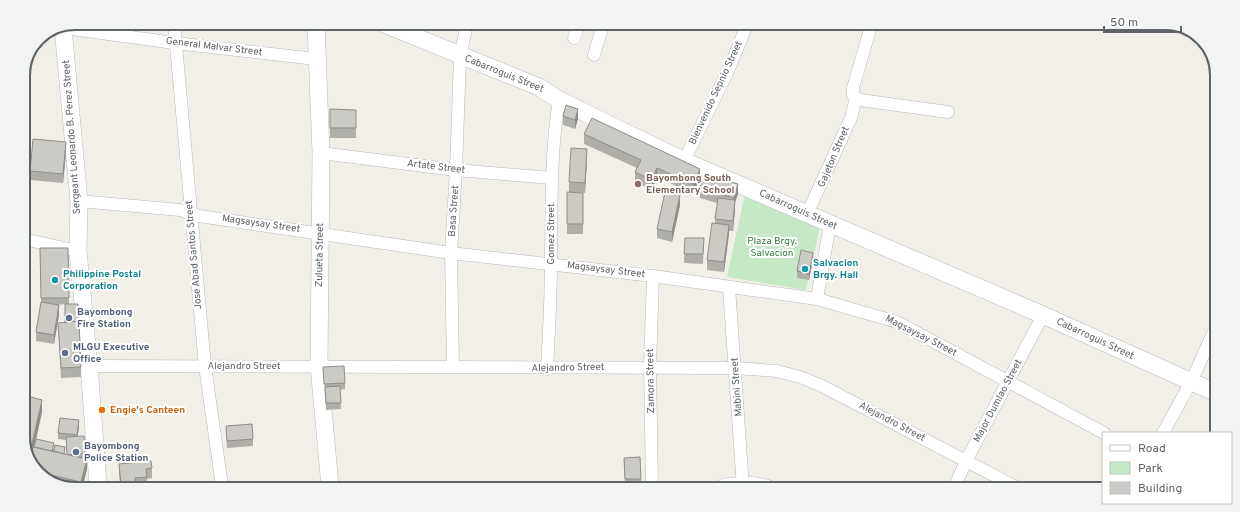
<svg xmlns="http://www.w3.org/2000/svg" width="1240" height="512" font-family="Overpass,sans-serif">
<rect width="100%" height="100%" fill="#f1efe8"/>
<polygon fill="#c5e8c5" points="745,194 820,226 806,290 727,277"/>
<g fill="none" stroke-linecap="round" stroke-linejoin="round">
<defs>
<g id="street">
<polyline points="174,23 205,366 222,486"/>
<polyline points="871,26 853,88 853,95 860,100 948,112"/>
<polyline points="64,28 175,43 316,59"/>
<polyline points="574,38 579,25"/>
<polyline points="594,55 603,25"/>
<polyline points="321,153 456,170 551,178"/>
<polyline points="684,161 728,71 747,25"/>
<polyline points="79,201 180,210 199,216 451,253 653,276 817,299 897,322 1104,433"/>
<polyline points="807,214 851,118 856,98"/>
<polyline points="23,239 78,251"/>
<polyline points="729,287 743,488"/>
<polyline points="817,299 830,224"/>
<polyline points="89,366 735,368 777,371 800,377 820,385 1018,488"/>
<polyline points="453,366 451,253 456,170 460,57 467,24"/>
<path d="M547,369c2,-36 4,-72 4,-107 1,-55 -1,-108 8,-162"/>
<polyline points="1163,433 1191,382 1214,331"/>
<polyline points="652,487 650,366 653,276"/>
<polyline points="954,488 966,461 1043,315"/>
</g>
<g id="secondary">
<polyline points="316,24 321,153 319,366 330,486"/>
<polyline points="384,24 539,87 559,100 684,161 1043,315 1214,392"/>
<polyline points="63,28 79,201 78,251 89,366 98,485"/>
<polyline points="725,487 751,485 767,488"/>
</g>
</defs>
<use href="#street" stroke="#b5b8bc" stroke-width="13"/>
<use href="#secondary" stroke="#b6babf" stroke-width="18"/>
<use href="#street" stroke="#fff" stroke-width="12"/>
<use href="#secondary" stroke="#fff" stroke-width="17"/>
</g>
<g fill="#afaea9">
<polygon points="330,109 356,110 356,138 330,138"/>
<polygon points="563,116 578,119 575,129 563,125"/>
<polygon points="584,134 700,178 693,194 657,177 652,190 635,182 635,172 637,168 584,144"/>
<polygon points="66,152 63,183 30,180 30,171"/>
<polygon points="587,158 585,193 569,192 569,182"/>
<polygon points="700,188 738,194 735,202 735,210 733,231 729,231 724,272 707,270 707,260 715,223 717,203 700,198"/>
<polygon points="567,192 583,193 583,234 567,234"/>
<polygon points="680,205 672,242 657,238 657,229"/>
<polygon points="685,238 704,238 703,264 684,263"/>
<polygon points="40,248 68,248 69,304 78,321 81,367 81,377 61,378 58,323 65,322 65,304 55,305 59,315 54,344 36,341 36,332 41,302"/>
<polygon points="813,259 809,280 797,278 797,271"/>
<polygon points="323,367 345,383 345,389 340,390 341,409 326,410"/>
<polygon points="42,412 36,439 54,449 65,450 64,454 67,455 66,440 58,439 58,433 79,427 77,436 85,453 87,469 83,485 55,485 34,468 23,440"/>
<polygon points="226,426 253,439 253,446 227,448"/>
<polygon points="624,458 641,479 641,485 625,486"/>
<polygon points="119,464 152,468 152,478 147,479 147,485 116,485 120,485 119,474"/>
</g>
<g fill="#8f8d8a">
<polygon points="578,109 578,119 575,129 575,120"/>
<polygon points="66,142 66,152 63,183 63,174"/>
<polygon points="587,149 587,158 585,193 585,183"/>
<polygon points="657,168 657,177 652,190 652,180"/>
<polygon points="700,169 700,178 693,194 693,184"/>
<polygon points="738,184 738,194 735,202 735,210 733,231 734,198"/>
<polygon points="680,195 680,205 672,242 672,232"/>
<polygon points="729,225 729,235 724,272 724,262"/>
<polygon points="24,240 24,250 23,255 23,245"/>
<polygon points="813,253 813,259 809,280 809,274"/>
<polygon points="59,305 59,315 54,344 54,335"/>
<polygon points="42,400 42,412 31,462 29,457"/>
<polygon points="79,420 79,427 77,442 77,435"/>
<polygon points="87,459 87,469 83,485 81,485 81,482"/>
</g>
<g fill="#cccac5" stroke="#8f8d8a">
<polygon points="566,105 578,109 575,120 563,116"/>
<polygon points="330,109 356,110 356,128 330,128"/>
<polygon points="592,118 700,169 693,184 657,168 652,180 635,172 641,160 584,134"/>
<polygon points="33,139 66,142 63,174 30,171"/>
<polygon points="571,148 587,149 585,183 569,182"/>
<polygon points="704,174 738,184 734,198 700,188"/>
<polygon points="567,192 583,193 583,224 567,224"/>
<polygon points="665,192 680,195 672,232 657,229"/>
<polygon points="718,198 735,200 733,221 715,219"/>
<polygon points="712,223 729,225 724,262 707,260"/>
<polygon points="685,238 704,238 703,254 684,254"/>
<polygon points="40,248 68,248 69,298 41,298"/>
<polygon points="801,250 813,253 809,274 797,271"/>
<polygon points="41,302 59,305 54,335 36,332"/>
<polygon points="65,304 78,304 78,321 65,322"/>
<polygon points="79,321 81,367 61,368 58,323"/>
<polygon points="344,366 345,383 324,384 323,367"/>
<polygon points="340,386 341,403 326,403 325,387"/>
<polygon points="23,395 42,400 29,457 23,440"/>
<polygon points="60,418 79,420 77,435 58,433"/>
<polygon points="252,424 253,439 227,441 226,426"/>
<polygon points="84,436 85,453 67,455 66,437"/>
<polygon points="36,439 54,443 52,451 34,447"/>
<polygon points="55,445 65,447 64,454 54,451"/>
<polygon points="33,447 87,459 81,482 38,472 34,468 30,460"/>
<polygon points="640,457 641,479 625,479 624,458"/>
<polygon points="151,461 152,468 146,469 147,477 135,478 136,485 116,485 121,485 119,464"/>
<polygon points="52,483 62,485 55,485"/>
</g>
<circle fill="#8d6e63" stroke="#fff" stroke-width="1.5" cx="638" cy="184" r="4"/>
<g fill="#0f9aa8" stroke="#fff" stroke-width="1.5">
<circle cx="805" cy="269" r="4"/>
<circle cx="55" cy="280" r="4"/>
</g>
<g fill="#5c6f8a" stroke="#fff" stroke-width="1.5">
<circle cx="69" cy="318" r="4"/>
<circle cx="65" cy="353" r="4"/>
<circle cx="76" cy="452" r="4"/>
</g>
<circle fill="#e8710a" stroke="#fff" stroke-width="1.5" cx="102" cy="410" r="4"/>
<g text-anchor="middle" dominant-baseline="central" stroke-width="4" stroke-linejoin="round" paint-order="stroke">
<g font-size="10" fill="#5f6368" stroke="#fff">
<text transform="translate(214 47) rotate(7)">General Malvar Street</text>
<text transform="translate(504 74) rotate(22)">Cabarroguis Street</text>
<text transform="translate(716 93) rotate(-65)">Bienvenido Sepnio Street</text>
<text transform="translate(72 137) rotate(-94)">Sergeant Leonardo B. Perez Street</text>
<text transform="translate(834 157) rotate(-67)">Gajeton Street</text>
<text transform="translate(436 167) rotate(7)">Artate Street</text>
<text transform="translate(798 210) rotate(24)">Cabarroguis Street</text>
<text transform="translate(454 211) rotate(-86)">Basa Street</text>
<text transform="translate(261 224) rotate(8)">Magsaysay Street</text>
<text transform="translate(551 234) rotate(-90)">Gomez Street</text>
<text transform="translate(194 255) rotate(-95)">Jose Abad Santos Street</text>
<text transform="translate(320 255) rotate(-89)">Zulueta Street</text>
<text transform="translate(606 270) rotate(7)">Magsaysay Street</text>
<text transform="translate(921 336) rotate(27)">Magsaysay Street</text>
<text transform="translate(1095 339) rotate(25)">Cabarroguis Street</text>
<text x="244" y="366">Alejandro Street</text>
<text transform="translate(568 368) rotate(-1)">Alejandro Street</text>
<text transform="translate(651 381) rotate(-91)">Zamora Street</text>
<text transform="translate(737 387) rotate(-94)">Mabini Street</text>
<text transform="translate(998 401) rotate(-62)">Major Dumlao Street</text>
<text transform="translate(892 422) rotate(28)">Alejandro Street</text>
</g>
<g font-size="10" font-weight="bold" fill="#785e54" stroke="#fff" text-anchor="start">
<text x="646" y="178">Bayombong South<tspan x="646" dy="12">Elementary School</tspan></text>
</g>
<g font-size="10" fill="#348238" stroke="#fff">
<text x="772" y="241">Plaza Brgy.<tspan x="772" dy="12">Salvacion</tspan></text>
</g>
<g font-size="10" font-weight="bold" fill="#0d838f" stroke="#fff" text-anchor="start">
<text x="813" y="263">Salvacion<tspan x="813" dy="12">Brgy. Hall</tspan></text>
<text x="63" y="274">Philippine Postal<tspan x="63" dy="12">Corporation</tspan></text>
</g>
<g font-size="10" font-weight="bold" fill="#4e5e75" stroke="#fff" text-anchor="start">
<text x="77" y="312">Bayombong<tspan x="77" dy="12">Fire Station</tspan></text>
<text x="73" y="347">MLGU Executive<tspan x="73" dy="12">Office</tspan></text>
<text x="84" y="446">Bayombong<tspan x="84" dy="12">Police Station</tspan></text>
</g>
<g font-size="10" font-weight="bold" fill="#c56008" stroke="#fff" text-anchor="start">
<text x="110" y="410">Engie's Canteen</text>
</g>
</g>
<path d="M0 0H1240V512H0ZM75 30H1165A45 45 0 0 1 1210 75V437A45 45 0 0 1 1165 482H75A45 45 0 0 1 30 437V75A45 45 0 0 1 75 30Z" fill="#f2f3f3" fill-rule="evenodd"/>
<path fill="none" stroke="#5f6368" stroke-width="2" d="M75 30H1165A45 45 0 0 1 1210 75V437A45 45 0 0 1 1165 482H75A45 45 0 0 1 30 437V75A45 45 0 0 1 75 30Z"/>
<rect x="1102" y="432" width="130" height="72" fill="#ffffff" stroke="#bfc1c3"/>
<rect x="1110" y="445" width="20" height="6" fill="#ffffff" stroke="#bfc1c3"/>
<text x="1138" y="452" font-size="12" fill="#5f6368">Road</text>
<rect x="1110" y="462" width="20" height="12" fill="#c5e8c5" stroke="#bfc1c3"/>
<text x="1138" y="472" font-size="12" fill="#5f6368">Park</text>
<rect x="1110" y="482" width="20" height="12" fill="#cccac5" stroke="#bfc1c3"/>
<text x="1138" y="492" font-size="12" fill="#5f6368">Building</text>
<path d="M1104 26v6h77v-6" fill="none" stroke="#5f6368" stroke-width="2"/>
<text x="1110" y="26" font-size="12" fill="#5f6368" stroke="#ffffff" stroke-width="3" paint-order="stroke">50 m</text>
</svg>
